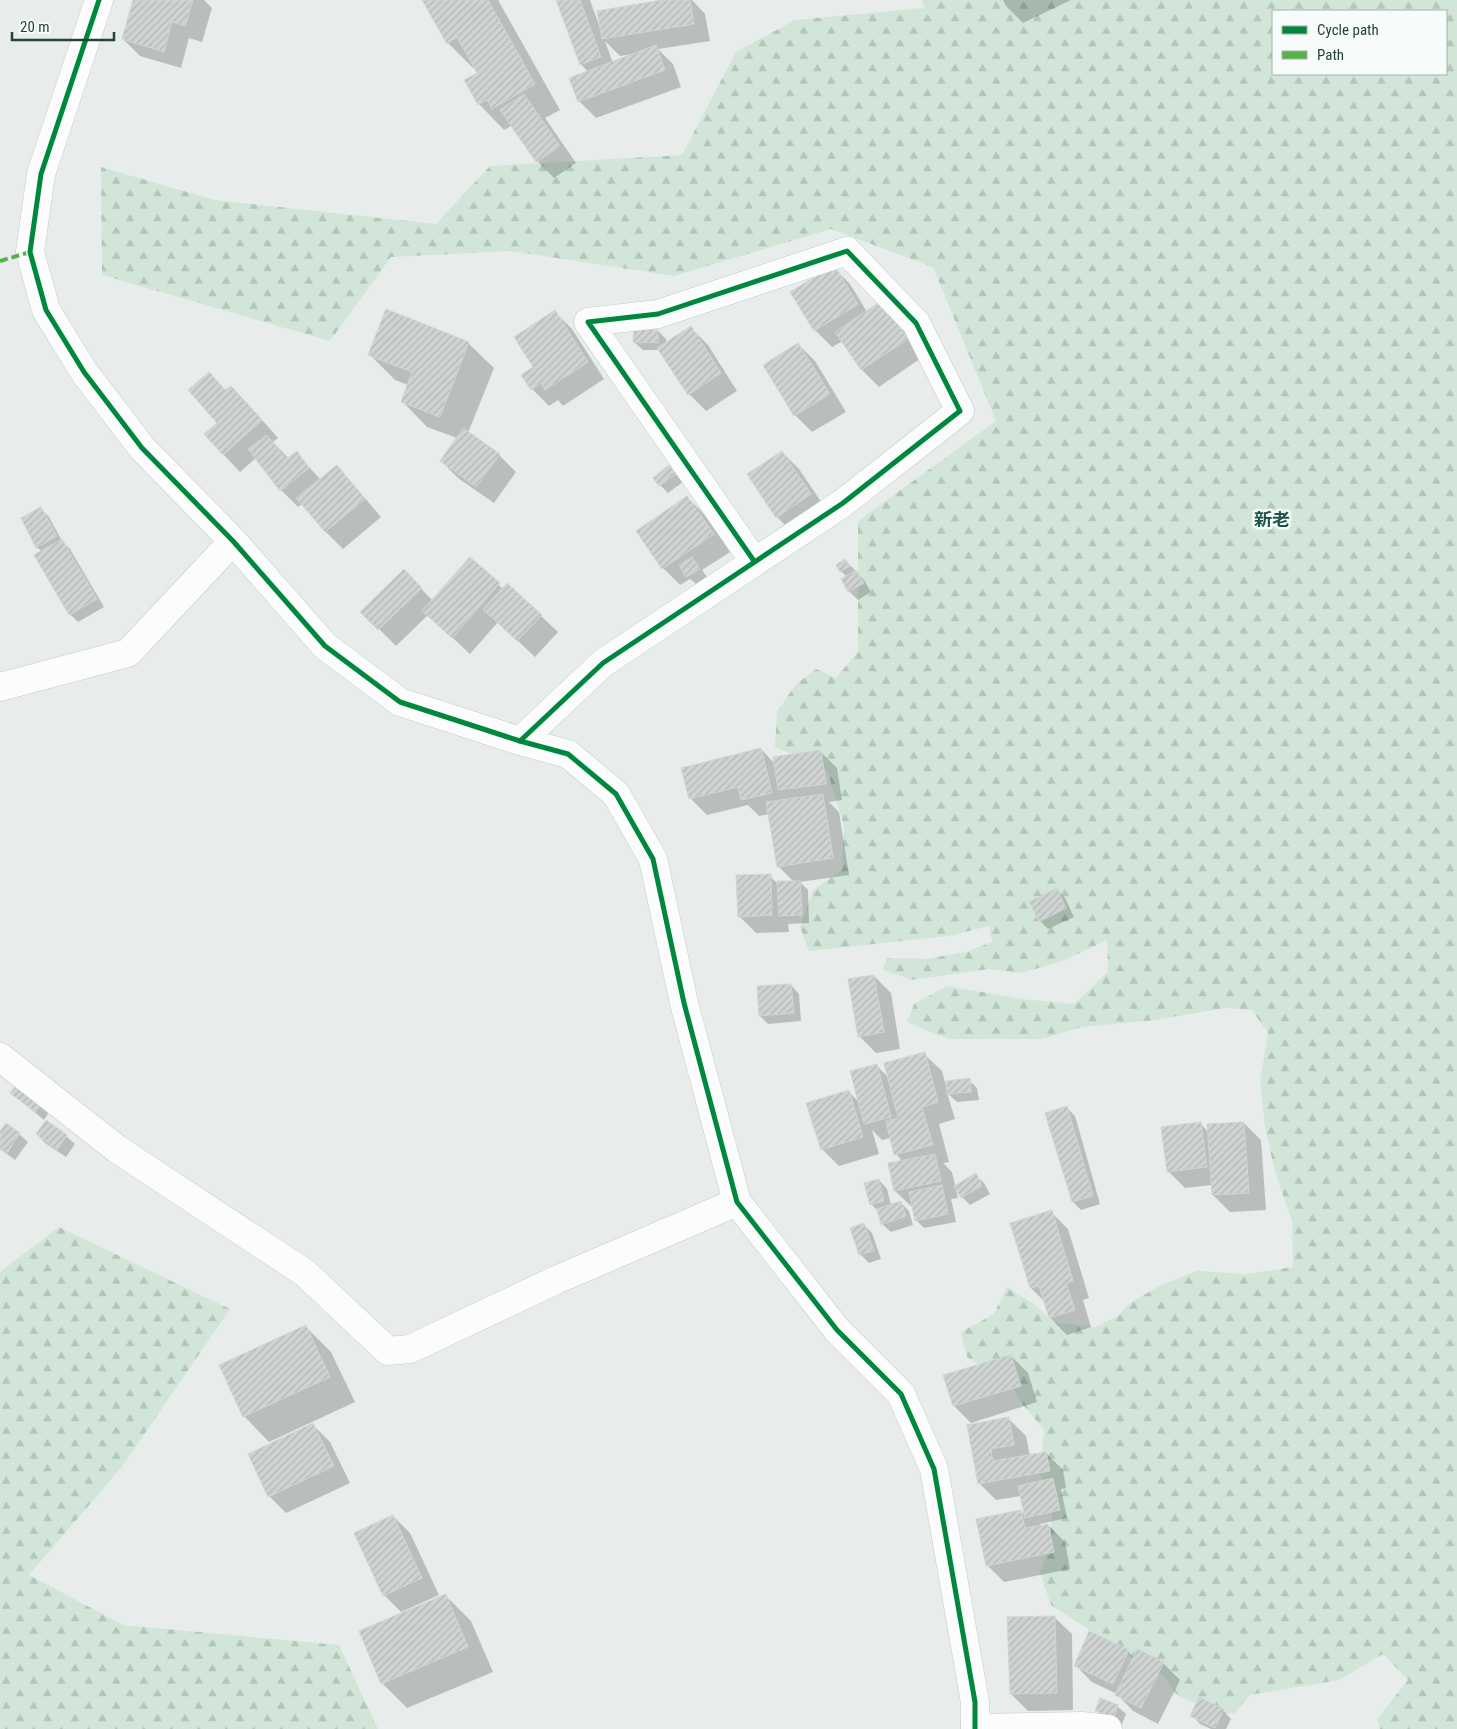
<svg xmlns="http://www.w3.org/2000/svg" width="1457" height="1729" font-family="'Roboto Condensed','Noto Sans JP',sans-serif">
<defs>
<pattern id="forest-firs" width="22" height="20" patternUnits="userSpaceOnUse" patternTransform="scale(1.25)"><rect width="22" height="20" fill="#d1e6d8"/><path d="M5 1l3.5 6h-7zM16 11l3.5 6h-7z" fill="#b3c6ba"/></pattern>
<pattern id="building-hatch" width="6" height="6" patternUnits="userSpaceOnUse" patternTransform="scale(1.25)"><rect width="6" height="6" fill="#cfd4d2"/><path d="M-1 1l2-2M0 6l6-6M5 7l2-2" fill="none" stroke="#b2b7b5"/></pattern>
</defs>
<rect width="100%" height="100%" fill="#e8edeb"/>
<g fill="url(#forest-firs)" fill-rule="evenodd">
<path d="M922,0h535v1729h-77l-3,-10 31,-39 -25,-26 -44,26 -89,15 -15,18h-21l-38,-19 -13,-19 -35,-20 -77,-50 -11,-32 10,-30 3,-39 -13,-30 4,-44 -25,-30 -8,-17 -44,-26 -6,-25 33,-18 13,-27 28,18 18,17 42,5 23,-11 12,-13 31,-18 36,-14 49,3 47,-7 -1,-46 -17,-49 -10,-45 -5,-46 8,-48 -16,-23 -27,-2 -70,12 -72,7 -42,12h-93l-41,-17 7,-18 33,-18 75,13 52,5 34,-32 -1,-32 -44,21 -42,12 -32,-4 -77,11 -29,-10 4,-12 40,1 39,-7 26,-10 -3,-16 -40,10 -140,15 -9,-24 13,-37 29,-20 2,-44 -17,-56 -52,-23 2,-35 19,-28 20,-15 20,9 22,-26v-131l138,-100 -63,-154 -102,-38 -157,47 -163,-25 -120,6 -61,84 -228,-66 -1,-108 114,33 221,24 54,-58 192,-11 54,-103 59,-32 129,-12zM1273,11h173v63h-173z"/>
<polygon points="59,1227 230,1309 121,1468 29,1575 123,1625 339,1645 378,1729 0,1729 0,1272"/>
</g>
<g fill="#0003" fill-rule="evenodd">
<polygon points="135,0 204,0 212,8 202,42 189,38 181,68 140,56 123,39"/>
<polygon points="423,0 498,0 560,110 545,118 576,163 554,178 537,161 511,126 504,130 479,104 478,74 475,67 473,68 448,43"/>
<path d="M557,0h33l10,28 70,-28h22l13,14 5,27 -52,8 15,15 8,23 -85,31 -17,-17 9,-29 -7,-8zM605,41l15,15 14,-2 -21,9z"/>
<polygon points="1003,0 1071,0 1023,23 1006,6"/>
<polygon points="833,267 850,284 867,312 898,319 924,356 879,387 862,370 843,341 832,347 815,330"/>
<polygon points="555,312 572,329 604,379 563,406 558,400 549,406 532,389 534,367"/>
<polygon points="691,328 708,345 737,391 706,411 689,394 660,350 643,350 634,342 658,331 666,339 666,344"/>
<polygon points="468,343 494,368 468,433 499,455 516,472 494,503 458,478 441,461 457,438 427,427 402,401 408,385 395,380 370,355"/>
<polygon points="798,344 815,361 846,412 812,432 795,415 765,365"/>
<polygon points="209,374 226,391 231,387 248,404 278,438 273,442 289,459 296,453 321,480 336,467 353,484 381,517 343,549 326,532 302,504 298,507 281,490 256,458 240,472 205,435 219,423"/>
<polygon points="782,452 799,469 828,512 794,534 777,517"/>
<polygon points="669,467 683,482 668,493 660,485"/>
<polygon points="687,497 704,514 730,552 702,570 707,577 696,584 690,579 680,585 663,568 637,531"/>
<polygon points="41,509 49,517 62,541 70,549 104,607 78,622 70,614 42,552 37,547"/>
<polygon points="470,559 503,589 541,616 558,632 535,657 498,622 470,654 428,615 396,646 362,612 404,571 433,601"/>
<polygon points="845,560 864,580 871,592 858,600 849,591 842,579 847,577 841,571"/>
<polygon points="761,749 775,764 820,751 837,768 842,800 829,802 839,812 849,875 800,882 808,890 809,923 788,924 789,932 756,933 739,916 770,876 777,883 794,882 778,866 770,814 759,816 748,805 707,815 690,798"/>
<polygon points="1057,890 1065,898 1074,917 1048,929 1040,921"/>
<polygon points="874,976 891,993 900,1049 876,1053 859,1036"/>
<polygon points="791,985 799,994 801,1021 768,1024 760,1016"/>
<polygon points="924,1054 942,1071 947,1090 969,1080 977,1088 979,1100 957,1102 947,1093 955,1119 939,1124 949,1162 943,1163 952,1172 958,1198 951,1199 956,1222 924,1228 916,1220 913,1208 895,1191 903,1162 896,1154 891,1138 882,1140 872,1130 879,1154 839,1166 822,1149 849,1092 860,1103 877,1066 889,1078"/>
<polygon points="17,1086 49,1112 44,1120 12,1093"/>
<polygon points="1067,1108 1075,1116 1100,1204 1081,1210 1073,1202"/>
<polygon points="46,1122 66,1136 75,1144 66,1157 45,1143 37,1134"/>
<polygon points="1200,1123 1208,1132 1244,1123 1261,1140 1266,1210 1230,1212 1213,1195 1212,1185 1185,1188 1168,1171"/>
<polygon points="0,1133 19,1134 28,1142 15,1160 0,1149"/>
<polygon points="975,1175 984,1183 990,1194 970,1205 962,1197"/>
<polygon points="879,1180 887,1189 891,1205 900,1202 909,1211 913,1225 891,1232 882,1224 879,1212 871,1204"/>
<polygon points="1051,1212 1068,1229 1089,1298 1083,1300 1091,1327 1067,1335 1050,1318 1045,1302 1031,1288"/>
<polygon points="864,1225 872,1233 881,1259 869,1263 861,1255 852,1229"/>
<polygon points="306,1327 331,1352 355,1402 269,1442 244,1416"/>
<polygon points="1011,1356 1028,1373 1037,1402 971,1423 954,1406"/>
<polygon points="1009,1419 1026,1436 1030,1456 1046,1453 1063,1470 1066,1488 1061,1489 1067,1518 1040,1524 1040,1526 1048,1525 1065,1542 1070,1569 1004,1582 987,1565 1021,1511 1026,1516 1021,1496 996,1500 979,1483 969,1426"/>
<polygon points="313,1425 330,1442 350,1483 286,1513 269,1496"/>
<polygon points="393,1516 410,1533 439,1595 401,1612 384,1595"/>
<polygon points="446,1596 471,1621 493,1672 407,1708 382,1683"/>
<polygon points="1054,1617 1072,1634 1073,1710 1028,1711 1011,1694"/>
<polygon points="1128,1651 1134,1658 1163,1663 1180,1680 1158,1724 1133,1711 1117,1694 1092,1682 1075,1665"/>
<polygon points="1117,1706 1126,1714 1122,1724 1105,1718 1097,1710"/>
<polygon points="1223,1710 1231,1719 1226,1729 1211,1729 1200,1724 1192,1715"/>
</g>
<g fill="url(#building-hatch)" stroke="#d1d6d4">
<polygon points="133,0 193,0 185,26 172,22 164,52 122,39"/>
<polygon points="422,0 488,0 535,84 492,109 487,100 478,105 464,80 477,73 457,37 447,44"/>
<polygon points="556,0 580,0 601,57 580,65"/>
<polygon points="662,0 690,0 694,24 602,39 597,11"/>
<polygon points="656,45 665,70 578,102 569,78"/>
<polygon points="524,94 560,146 536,162 500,110"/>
<polygon points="834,265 858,304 814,331 790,292"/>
<polygon points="881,301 908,339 861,370 835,332"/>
<polygon points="386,309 469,342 440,417 401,402 412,372 368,355"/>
<polygon points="555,310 588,362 545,390 541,383 531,390 521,375 533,367 514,337"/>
<polygon points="691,326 721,373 688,395 657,348"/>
<polygon points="634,329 658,330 658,343 633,342"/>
<polygon points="798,343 830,394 794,416 763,365"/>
<polygon points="209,372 225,390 231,386 262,420 223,455 204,434 217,423 188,390"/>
<polygon points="463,428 500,454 476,487 440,461"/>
<polygon points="267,435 286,459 297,451 309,468 280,491 248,449"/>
<polygon points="782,451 811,494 776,518 747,474"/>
<polygon points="337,465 365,499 325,532 296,498"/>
<polygon points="669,465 676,474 659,486 653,478"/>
<polygon points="687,496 714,534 662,569 636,531"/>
<polygon points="41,507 57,536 36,548 21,518"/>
<polygon points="62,539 97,599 69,615 34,555"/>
<polygon points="470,557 500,583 452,638 422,611"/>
<polygon points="692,557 700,569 686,577 679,565"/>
<polygon points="845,559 850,566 840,572 836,565"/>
<polygon points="404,569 422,588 378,630 360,612"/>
<polygon points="856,570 864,583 848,592 841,579"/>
<polygon points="507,583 542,615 517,641 483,609"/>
<polygon points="761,748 772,793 741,800 738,787 689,799 681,768"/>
<polygon points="821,750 826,784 778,790 773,757"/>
<polygon points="823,794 833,858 777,867 766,802"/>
<polygon points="771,874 772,915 738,917 736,875"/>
<polygon points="777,881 800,881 802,915 779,916"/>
<polygon points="1057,888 1066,908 1039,922 1029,902"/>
<polygon points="874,975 884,1032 858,1037 848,979"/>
<polygon points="791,984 794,1013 759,1016 757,986"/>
<polygon points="925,1052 938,1102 922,1107 933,1145 894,1155 886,1121 898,1118 884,1063"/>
<polygon points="877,1064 891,1117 864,1124 850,1071"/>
<polygon points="970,1078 971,1092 947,1094 946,1081"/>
<polygon points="17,1084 42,1103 35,1112 10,1093"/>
<polygon points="849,1090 863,1137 821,1150 806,1103"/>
<polygon points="1067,1106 1093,1196 1072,1202 1045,1113"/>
<polygon points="46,1120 67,1135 57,1150 36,1134"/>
<polygon points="1201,1122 1207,1167 1167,1172 1161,1127"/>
<polygon points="1244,1122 1249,1193 1212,1195 1207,1124"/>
<polygon points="6,1123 20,1133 7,1153 0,1148 0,1131"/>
<polygon points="935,1154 941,1181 894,1191 888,1163"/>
<polygon points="976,1173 982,1186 961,1198 954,1186"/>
<polygon points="879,1179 884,1201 870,1205 864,1183"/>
<polygon points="942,1185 948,1214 915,1221 909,1192"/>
<polygon points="901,1201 906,1216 881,1225 877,1209"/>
<polygon points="1052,1210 1073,1281 1066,1283 1075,1310 1049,1318 1039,1286 1030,1288 1010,1223"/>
<polygon points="864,1223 874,1251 859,1255 850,1228"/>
<polygon points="306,1325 330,1377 243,1417 219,1365"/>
<polygon points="1011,1355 1021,1386 953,1406 943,1375"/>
<polygon points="1009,1417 1014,1445 991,1449 993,1461 1046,1452 1050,1471 978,1484 967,1425"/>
<polygon points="313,1423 334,1466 268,1497 248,1454"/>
<polygon points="1053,1478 1060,1510 1025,1518 1018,1486"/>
<polygon points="1021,1510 1025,1528 1048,1524 1054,1552 986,1566 976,1519"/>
<polygon points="393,1515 422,1578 383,1596 354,1533"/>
<polygon points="446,1594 468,1647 381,1684 359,1631"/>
<polygon points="1055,1616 1057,1693 1010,1694 1007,1617"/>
<polygon points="1089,1631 1129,1650 1113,1684 1074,1666"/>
<polygon points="1137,1649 1164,1662 1141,1708 1115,1695"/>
<polygon points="1199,1697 1224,1709 1215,1728 1190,1716"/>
<polygon points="1100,1698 1118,1705 1114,1717 1095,1711"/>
</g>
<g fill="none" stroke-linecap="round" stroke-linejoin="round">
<defs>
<g id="street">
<polyline points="0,687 128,653 233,541"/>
<polyline points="520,741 603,663 843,503 960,411 916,323 847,251 658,314 588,322 754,561"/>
<polyline points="0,1057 117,1149 305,1273 388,1351 410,1349 556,1280 737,1202"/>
<polyline points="975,1728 1082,1726 1108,1729"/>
</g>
<polyline id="secondary" points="99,0 41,174 30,252 46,310 84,372 142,448 233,541 325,646 400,702 520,741 568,754 616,794 653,859 684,1003 737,1202 837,1330 901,1394 934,1469 975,1702 975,1729"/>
</defs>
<use href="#street" stroke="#c5cac8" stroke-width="29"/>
<use href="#secondary" stroke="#c3cbc8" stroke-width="29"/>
<use href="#street" stroke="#fcfcfc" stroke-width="28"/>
<use href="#secondary" stroke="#fcfcfc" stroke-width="28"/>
<polyline stroke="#55b346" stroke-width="4" stroke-dasharray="8 4" stroke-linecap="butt" points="0,261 30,252"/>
<defs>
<g id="cycleway">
<polyline points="99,0 41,174 30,252 46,310 84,372 142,448 233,541 325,646 400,702 520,741 568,754 616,794 653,859 684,1003 737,1202 837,1330 901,1394 934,1469 975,1702 975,1729"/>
<polyline points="520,741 603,663 843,503 960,411 916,323 847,251 658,314 588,322 754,561"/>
</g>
</defs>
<use href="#cycleway" stroke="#f7fbf9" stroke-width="8"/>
<use href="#cycleway" stroke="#00873e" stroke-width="5"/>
</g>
<g text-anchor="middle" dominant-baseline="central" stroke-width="5" stroke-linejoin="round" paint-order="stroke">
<g font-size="18" font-weight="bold" fill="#1f5548" stroke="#f7fbf9">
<text x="1272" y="519">新老</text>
</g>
</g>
<rect x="1272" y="10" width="175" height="65" fill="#f7fbf9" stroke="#a3b1ad"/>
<rect x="1282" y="26" width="25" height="8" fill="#00873e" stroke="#a3b1ad"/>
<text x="1317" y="35" font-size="15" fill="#24423a">Cycle path</text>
<rect x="1282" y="51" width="25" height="8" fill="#55b346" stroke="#a3b1ad"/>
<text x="1317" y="60" font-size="15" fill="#24423a">Path</text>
<path d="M12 32v8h102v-8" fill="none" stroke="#24423a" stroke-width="2.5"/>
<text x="20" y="32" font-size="15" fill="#24423a" stroke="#f7fbf9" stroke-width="4" paint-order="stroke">20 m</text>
</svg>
